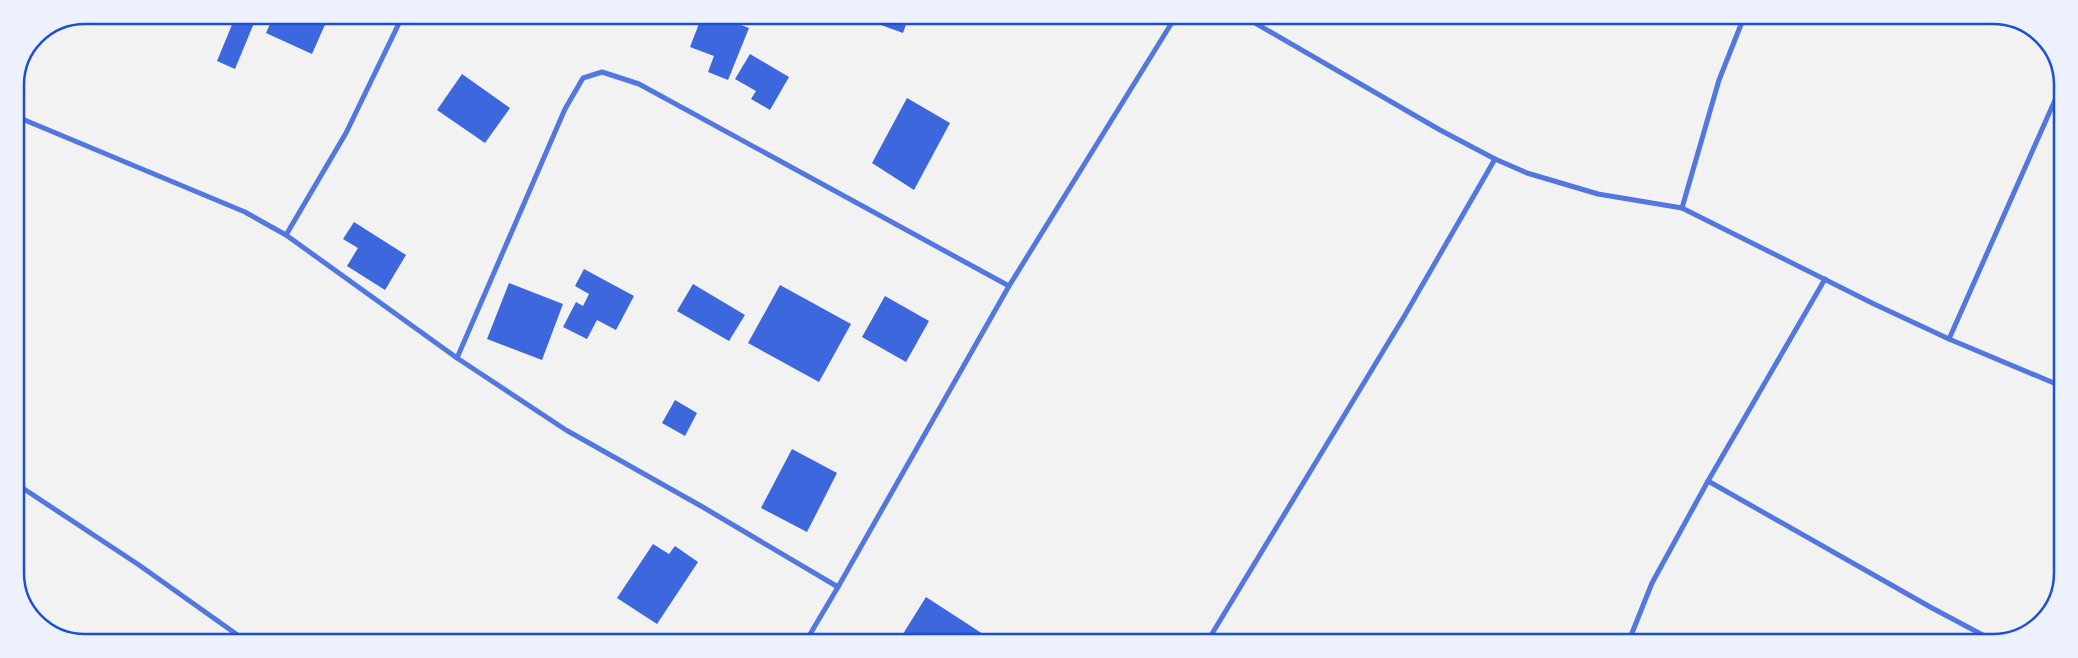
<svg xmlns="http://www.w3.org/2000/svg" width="2078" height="658" font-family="Roboto,sans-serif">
<rect width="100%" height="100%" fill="#f2f2f2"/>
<g fill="#3d67dc">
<polygon points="236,15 254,23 235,69 217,61"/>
<polygon points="274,15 316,15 327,20 312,54 266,33"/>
<polygon points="702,16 717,16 749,28 728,80 708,72 714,56 690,47"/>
<polygon points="856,16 909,16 903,33"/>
<polygon points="750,54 789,77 770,110 751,99 756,91 735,79"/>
<polygon points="462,74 510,108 485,143 437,110"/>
<polygon points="907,98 950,123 914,190 872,163"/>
<polygon points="354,222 406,255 385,290 347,266 358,248 343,239"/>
<polygon points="584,269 634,296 616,330 597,320 587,339 563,327 576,302 583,306 589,294 575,286"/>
<polygon points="509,283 563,304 542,360 487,339"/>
<polygon points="693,284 745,315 729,341 677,311"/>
<polygon points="780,285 851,324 819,382 748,343"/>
<polygon points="885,296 929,321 906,362 862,337"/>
<polygon points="675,400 697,413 685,436 662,423"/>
<polygon points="792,449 837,473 807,532 761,508"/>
<polygon points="653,544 669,554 675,546 698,562 657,624 617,598"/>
<polygon points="926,597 983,634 978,642 898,642"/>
</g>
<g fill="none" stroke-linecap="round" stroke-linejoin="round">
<g stroke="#5277de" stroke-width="5">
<polyline points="1243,16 1440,130 1495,159 1527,173 1598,194 1682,208 1874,304 1949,339 2061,386"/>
<polyline points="15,116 245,212 286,235 457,358 566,430 701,506 838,587"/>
<polyline points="1682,208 1719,80 1744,17"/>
<polyline points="286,235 346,133 403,15"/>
<polyline points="1949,339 2063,82"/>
<polyline points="457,358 565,109 583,78 602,72 639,84 1009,286"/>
<polyline points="1708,481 1932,608 1996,642"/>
<polyline points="15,483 139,565 246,641"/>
<polyline points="806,641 838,587 1009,286 1176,16"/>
<polyline points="1207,642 1405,315 1495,159"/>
<polyline points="1628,643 1652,583 1708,481 1825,279"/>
</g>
</g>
<path d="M0 0H2078V658H0ZM85 24H1993A61 61 0 0 1 2054 85V573A61 61 0 0 1 1993 634H85A61 61 0 0 1 24 573V85A61 61 0 0 1 85 24Z" fill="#edf1fc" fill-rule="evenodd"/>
<path fill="none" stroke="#1d4ed8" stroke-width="2.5" d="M85 24H1993A61 61 0 0 1 2054 85V573A61 61 0 0 1 1993 634H85A61 61 0 0 1 24 573V85A61 61 0 0 1 85 24Z"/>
</svg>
